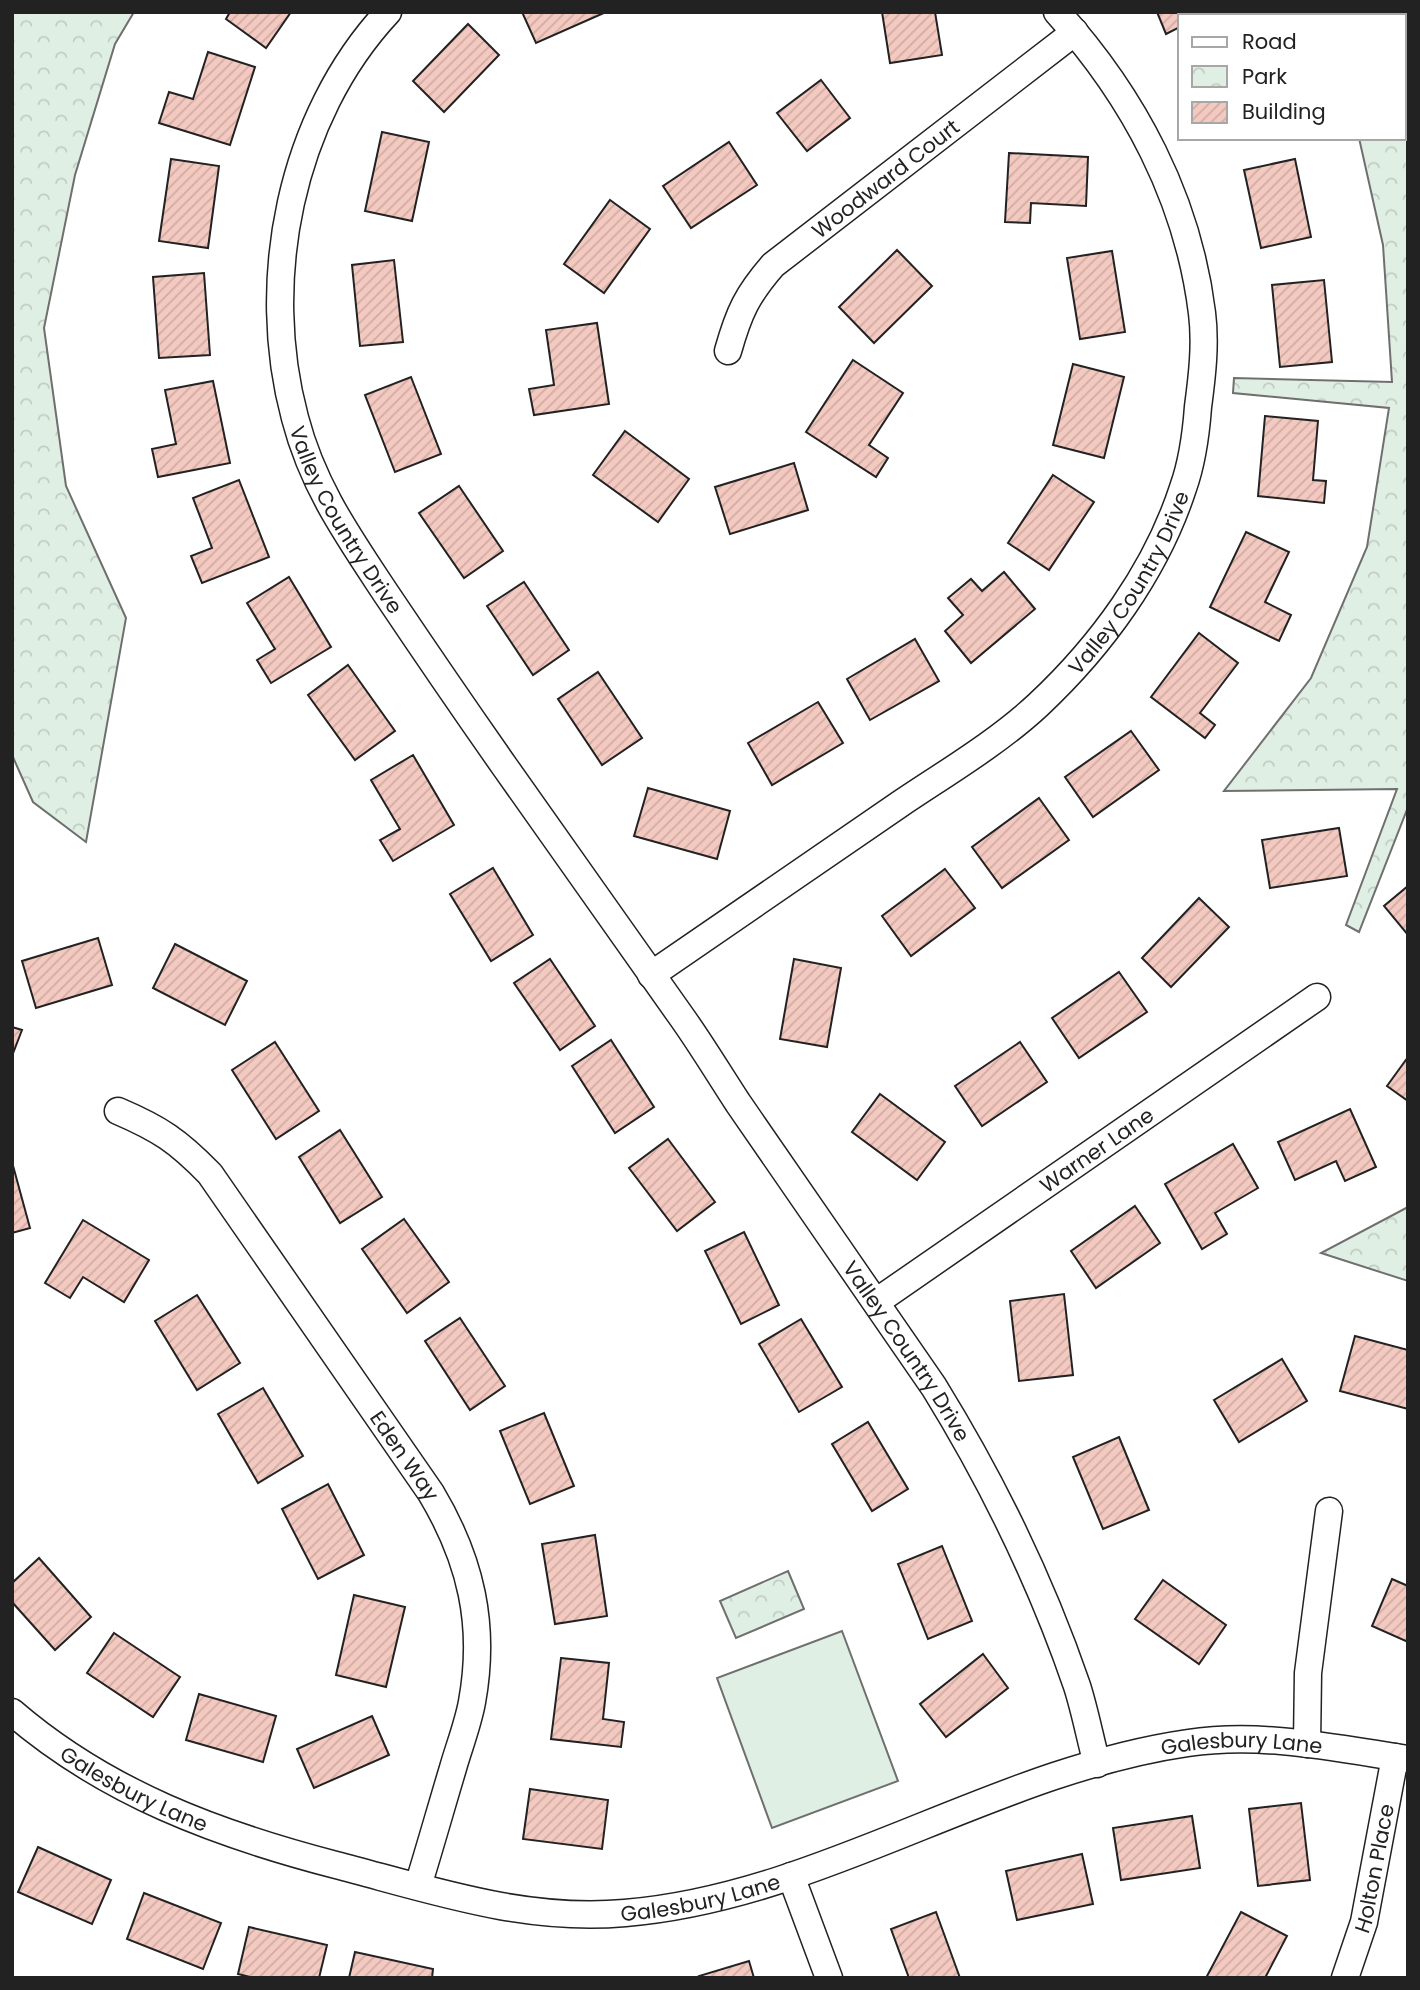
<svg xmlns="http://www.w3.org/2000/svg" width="1420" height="1990" font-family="Poppins,sans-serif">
<defs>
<pattern id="park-crowns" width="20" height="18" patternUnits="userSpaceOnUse" patternTransform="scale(1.75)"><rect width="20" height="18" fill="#e0efe3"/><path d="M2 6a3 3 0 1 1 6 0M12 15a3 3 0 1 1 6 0" fill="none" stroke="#c0cdc2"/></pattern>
<pattern id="building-hatch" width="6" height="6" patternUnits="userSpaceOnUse" patternTransform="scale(1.75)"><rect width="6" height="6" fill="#f3c9c0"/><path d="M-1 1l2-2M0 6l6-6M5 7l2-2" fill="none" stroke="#d0aca5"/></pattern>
</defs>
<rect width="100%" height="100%" fill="#fff"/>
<g fill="url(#park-crowns)" stroke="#6f6f6f" stroke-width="2">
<polygon points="12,12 134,12 115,44 75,175 44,328 66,486 126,618 86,842 33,802 12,755"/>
<polygon points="1303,12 1408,12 1408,807 1359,932 1346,925 1397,789 1224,791 1311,678 1367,547 1389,408 1233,393 1234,378 1392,382 1383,245 1359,138 1404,138 1404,16 1305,16"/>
<polygon points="1408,1207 1408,1281 1321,1253"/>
<polygon points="788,1571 804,1609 736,1638 720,1601"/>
</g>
<polygon fill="#e0efe3" stroke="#6f6f6f" stroke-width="2" points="842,1631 898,1781 772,1828 717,1678"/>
<g fill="url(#building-hatch)" stroke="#222" stroke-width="2">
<polygon points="230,12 291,12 266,48 226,19"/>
<polygon points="522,12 606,12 536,43"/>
<polygon points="882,12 935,12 942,55 890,63"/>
<polygon points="1157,12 1210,12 1211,14 1180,16 1180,27 1166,34"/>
<polygon points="468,24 499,55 444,112 413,81"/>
<polygon points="208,52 255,67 230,145 159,123 169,92 193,99"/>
<polygon points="821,80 850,118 807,151 777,113"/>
<polygon points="382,132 429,142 412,221 365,211"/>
<polygon points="729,142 757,185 691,228 663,186"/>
<polygon points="1009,153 1088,157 1086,206 1031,203 1030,223 1005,222"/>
<polygon points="171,159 219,166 208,248 159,241"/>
<polygon points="1295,159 1311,237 1261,248 1244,170"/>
<polygon points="610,200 650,229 604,293 564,264"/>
<polygon points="897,250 932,286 874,343 839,307"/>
<polygon points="1112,251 1125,332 1080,339 1067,258"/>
<polygon points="394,260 403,342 360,346 352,265"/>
<polygon points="204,273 210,355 159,358 153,277"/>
<polygon points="1324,280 1332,362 1280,367 1272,285"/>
<polygon points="597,323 609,404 534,415 529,389 554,385 546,330"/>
<polygon points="853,360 903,393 869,445 888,458 876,477 806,432"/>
<polygon points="1073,364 1124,377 1104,458 1053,445"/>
<polygon points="411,377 441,454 395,472 365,395"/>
<polygon points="213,381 230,463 158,477 152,449 176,444 165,390"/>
<polygon points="1265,416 1318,421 1313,480 1326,481 1324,503 1258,496"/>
<polygon points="625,431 689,479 658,522 593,475"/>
<polygon points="794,463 808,510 730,534 715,487"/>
<polygon points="1053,475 1094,502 1049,570 1008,543"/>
<polygon points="239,480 269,557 202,583 191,556 212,548 193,498"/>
<polygon points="459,486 503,551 464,578 419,513"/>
<polygon points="1246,532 1289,552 1265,602 1291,615 1279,641 1210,607"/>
<polygon points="1004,572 1035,609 971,663 945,631 963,615 948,598 971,579 982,591"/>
<polygon points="289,577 331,647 271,683 257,660 275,649 247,603"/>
<polygon points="524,582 569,650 533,675 487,606"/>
<polygon points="1199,633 1238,663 1200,713 1215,725 1205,738 1151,697"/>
<polygon points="915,639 939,681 870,720 847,679"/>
<polygon points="348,665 395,731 355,760 308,695"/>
<polygon points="598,672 642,738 602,765 558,699"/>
<polygon points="818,702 843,743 772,785 748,743"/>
<polygon points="1131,731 1159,770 1093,817 1065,777"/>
<polygon points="413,755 454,825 393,861 380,840 400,829 371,780"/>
<polygon points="648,788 730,811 717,859 634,836"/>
<polygon points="1039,798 1069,840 1002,888 972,847"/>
<polygon points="1339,828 1347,876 1270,888 1262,840"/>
<polygon points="493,868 533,935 491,961 450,894"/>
<polygon points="945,869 975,908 911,956 882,916"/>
<polygon points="1408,886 1408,935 1384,906"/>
<polygon points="1199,898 1229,927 1171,987 1142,958"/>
<polygon points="98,938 112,985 36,1008 22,961"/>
<polygon points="175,944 247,981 225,1025 153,988"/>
<polygon points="550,959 595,1026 560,1050 514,983"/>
<polygon points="794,959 841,968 827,1047 780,1039"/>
<polygon points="1119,972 1147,1012 1079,1058 1052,1018"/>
<polygon points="12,1027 22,1030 12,1056"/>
<polygon points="611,1040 654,1107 615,1133 572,1066"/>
<polygon points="275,1042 319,1111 276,1139 232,1070"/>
<polygon points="1020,1042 1047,1082 982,1126 955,1086"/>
<polygon points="1408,1057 1408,1101 1387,1086"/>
<polygon points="880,1094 945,1142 917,1180 852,1132"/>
<polygon points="1350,1109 1376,1167 1345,1181 1336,1161 1295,1180 1278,1142"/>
<polygon points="340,1130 382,1197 340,1223 299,1157"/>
<polygon points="668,1139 715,1202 677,1231 629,1168"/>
<polygon points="1233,1144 1258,1188 1215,1213 1227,1234 1202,1249 1165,1184"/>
<polygon points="12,1162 30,1228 12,1233"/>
<polygon points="1135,1206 1160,1243 1096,1288 1071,1251"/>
<polygon points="404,1219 449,1282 407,1313 362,1249"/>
<polygon points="83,1220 149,1260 124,1302 83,1277 70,1298 45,1283"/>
<polygon points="744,1232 779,1305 741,1324 705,1251"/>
<polygon points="1064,1294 1073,1375 1019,1381 1010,1301"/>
<polygon points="197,1295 240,1363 197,1390 155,1321"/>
<polygon points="460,1318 505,1386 470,1410 425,1341"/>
<polygon points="801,1319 842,1387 799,1412 759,1344"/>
<polygon points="1355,1336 1408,1350 1408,1409 1340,1391"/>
<polygon points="1282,1359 1307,1401 1239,1442 1214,1400"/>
<polygon points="263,1388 303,1456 258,1483 218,1414"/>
<polygon points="544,1413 574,1486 530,1504 500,1431"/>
<polygon points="868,1422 908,1489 872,1511 832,1444"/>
<polygon points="1119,1437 1149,1510 1103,1529 1073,1457"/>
<polygon points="328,1484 364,1555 318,1579 282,1509"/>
<polygon points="595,1535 607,1616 555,1624 542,1544"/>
<polygon points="942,1546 972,1621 928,1639 898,1564"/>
<polygon points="39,1558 91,1617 55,1650 12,1602 12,1583"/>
<polygon points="1392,1579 1408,1586 1408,1642 1372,1626"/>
<polygon points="1163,1580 1226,1625 1199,1664 1135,1619"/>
<polygon points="354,1595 405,1607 386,1687 336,1675"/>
<polygon points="114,1633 180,1677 153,1717 87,1673"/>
<polygon points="983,1654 1008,1688 946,1737 920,1704"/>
<polygon points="561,1658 609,1663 603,1719 624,1722 621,1747 551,1739"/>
<polygon points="199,1694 276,1716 263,1762 186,1740"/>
<polygon points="372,1716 389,1755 314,1788 297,1749"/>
<polygon points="530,1789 608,1800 602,1849 523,1839"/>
<polygon points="1301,1803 1310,1880 1258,1886 1249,1809"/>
<polygon points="1192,1816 1200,1868 1121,1880 1113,1828"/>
<polygon points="38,1847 111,1880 92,1924 18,1892"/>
<polygon points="1082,1854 1093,1904 1017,1920 1006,1871"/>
<polygon points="144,1893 221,1923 203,1969 127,1939"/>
<polygon points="936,1912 960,1978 909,1978 891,1929"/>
<polygon points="1241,1912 1287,1936 1265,1978 1206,1978"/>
<polygon points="249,1927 327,1945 319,1978 254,1978 238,1974"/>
<polygon points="355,1952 433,1969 432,1978 349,1978"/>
<polygon points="749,1961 754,1978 700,1978 699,1976"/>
</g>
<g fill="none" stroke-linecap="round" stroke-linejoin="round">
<defs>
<g id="minor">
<path id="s1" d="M388,12c-98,105 -130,269 -93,406 18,69 53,118 92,177 39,58 78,115 118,172 58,83 118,166 176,249 20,28 38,58 57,87 65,95 131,189 196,284 58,94 107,194 143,299 8,25 13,52 20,78"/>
<path id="s2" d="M728,351c11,-39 19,-56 45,-86l302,-233"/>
<path id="s3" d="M651,975c83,-57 166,-114 249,-171 46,-31 97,-61 138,-99 63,-59 118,-134 145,-217 9,-25 13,-54 15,-81 4,-30 8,-63 4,-94 -14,-114 -68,-216 -145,-301"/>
<path id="s4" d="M118,1111c42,18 60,30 92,63l221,319c40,67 55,132 41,209 -4,22 -13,45 -19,66 -12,40 -23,79 -35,118"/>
<path id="s5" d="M876,1302l441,-305"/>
<path id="s6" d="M12,1712c94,81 205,122 324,153 96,25 188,57 289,48 196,-16 368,-142 563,-170 74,-11 147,5 220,16"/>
<polyline points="1307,1744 1308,1673 1329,1511"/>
<polyline points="791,1876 829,1978"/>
<path id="s7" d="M1345,1978l19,-56 31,-165"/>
</g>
</defs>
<use href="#minor" stroke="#222" stroke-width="29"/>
<use href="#minor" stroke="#fff" stroke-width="26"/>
</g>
<g text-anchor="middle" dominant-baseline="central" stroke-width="5" stroke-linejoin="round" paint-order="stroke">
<g font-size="21" fill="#222" stroke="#fff">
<text stroke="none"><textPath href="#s2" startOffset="240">Woodward Court</textPath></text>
<text stroke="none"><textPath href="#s1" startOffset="548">Valley Country Drive</textPath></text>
<text stroke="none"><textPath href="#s3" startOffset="626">Valley Country Drive</textPath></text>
<text stroke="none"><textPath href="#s5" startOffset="268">Warner Lane</textPath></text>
<text stroke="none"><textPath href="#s1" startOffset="1552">Valley Country Drive</textPath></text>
<text stroke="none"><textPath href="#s4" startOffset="455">Eden Way</textPath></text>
<text stroke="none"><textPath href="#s6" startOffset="1300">Galesbury Lane</textPath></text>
<text stroke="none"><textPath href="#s6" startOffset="145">Galesbury Lane</textPath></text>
<text stroke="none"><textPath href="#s7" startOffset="114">Holton Place</textPath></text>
<text stroke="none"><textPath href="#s6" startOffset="733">Galesbury Lane</textPath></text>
</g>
</g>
<rect width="1420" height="1990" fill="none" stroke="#222222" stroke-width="28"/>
<rect x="1178" y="14" width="228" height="126" fill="#ffffff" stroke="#a7a7a7" stroke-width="2"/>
<rect x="1192" y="37" width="35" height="10" fill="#ffffff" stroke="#a7a7a7" stroke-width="2"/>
<text x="1242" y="49" font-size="21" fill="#222222">Road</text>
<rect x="1192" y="66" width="35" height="21" fill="url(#park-crowns)" stroke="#a7a7a7" stroke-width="2"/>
<text x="1242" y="84" font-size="21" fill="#222222">Park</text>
<rect x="1192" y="102" width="35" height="21" fill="url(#building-hatch)" stroke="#a7a7a7" stroke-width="2"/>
<text x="1242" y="119" font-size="21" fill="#222222">Building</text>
</svg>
